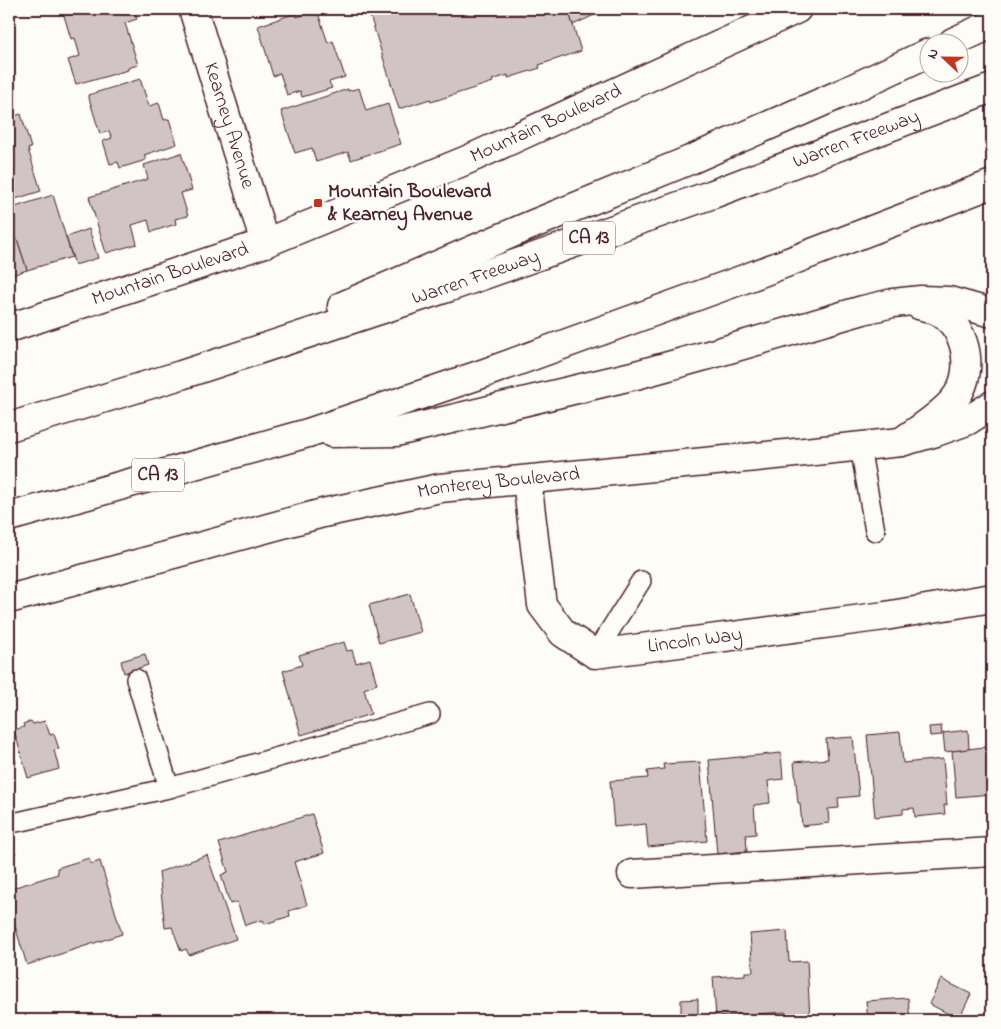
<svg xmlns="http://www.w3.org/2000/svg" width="1001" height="1029" font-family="'Indie Flower',sans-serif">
<rect width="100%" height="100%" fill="#fdfcf7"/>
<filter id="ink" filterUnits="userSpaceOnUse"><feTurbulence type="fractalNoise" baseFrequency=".02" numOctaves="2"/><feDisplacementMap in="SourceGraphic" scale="10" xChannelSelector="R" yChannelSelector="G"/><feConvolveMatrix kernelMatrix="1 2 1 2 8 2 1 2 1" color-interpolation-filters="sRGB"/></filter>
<g filter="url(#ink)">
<g fill="#d0c5c4" stroke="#4a1f2b">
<polygon points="75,9 133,9 137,19 125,23 138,65 128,68 128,70 94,80 94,79 76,84 68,60 80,56 75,38 71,39 63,12"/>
<polygon points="368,9 568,9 581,51 539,65 540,68 508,78 508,75 492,80 493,82 431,102 430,99 399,109"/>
<polygon points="568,9 607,9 573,25"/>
<polygon points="317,10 328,43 333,41 345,77 329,82 332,88 302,97 300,91 287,95 280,73 273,76 258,26 296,13 297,17"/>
<polygon points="9,75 17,103 9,105"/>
<polygon points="140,79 149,106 159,103 164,120 169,119 177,144 144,155 146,160 120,168 118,162 110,164 103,141 112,138 109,131 100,134 88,95"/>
<polygon points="359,88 366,111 388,104 401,144 351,160 348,152 316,162 312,148 295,153 281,111 348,89 348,91"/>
<polygon points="21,114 31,148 28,149 41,191 9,201 9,118"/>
<polygon points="181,153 192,190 181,193 188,216 175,219 176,224 151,232 148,220 132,225 137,244 106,253 89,197 148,179 144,165"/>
<polygon points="53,195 72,257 27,270 17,239 9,241 9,209"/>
<polygon points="89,229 98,258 75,265 66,237"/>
<polygon points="17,239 27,270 9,276 9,241"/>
<polygon points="410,594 421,632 379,643 369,605"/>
<polygon points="344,642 347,651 352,650 356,663 370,659 377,684 364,689 371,714 301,735 283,671 302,665 299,655"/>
<polygon points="145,654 148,665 124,673 121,661"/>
<polygon points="31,721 33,724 45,721 50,735 54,734 59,749 54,750 59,769 28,778 14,730 24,727 23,724"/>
<polygon points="941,726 942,735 930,736 929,727"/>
<polygon points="968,730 969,749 945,752 943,733"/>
<polygon points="900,732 903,763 943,759 947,805 944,805 945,814 915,817 914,808 903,809 903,814 875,817 867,735"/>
<polygon points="853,737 859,796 838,798 839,808 828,809 829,823 802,826 800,803 798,803 794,762 828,759 826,739"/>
<polygon points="11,743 16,763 9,765 9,744"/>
<polygon points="992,746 992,796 992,794 956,797 952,751"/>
<polygon points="781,753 783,779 768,781 770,803 754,805 756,834 746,835 747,851 717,854 709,760"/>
<polygon points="700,762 707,841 648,847 646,824 614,827 610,781 648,778 647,771 664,769 663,764"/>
<polygon points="312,814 324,853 294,862 307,905 289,911 290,916 265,924 263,920 245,925 237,902 230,904 221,875 228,872 219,843"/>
<polygon points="207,855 236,939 189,955 186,949 181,951 172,927 165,928 159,872"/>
<polygon points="89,858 91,864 100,861 122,934 27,965 9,907 9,889 58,874 57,868"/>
<polygon points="787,931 789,962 807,961 810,1020 786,1020 785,1012 716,1017 713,977 745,975 745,972 753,972 750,934"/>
<polygon points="941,979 971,994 959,1019 929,1004"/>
<polygon points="908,998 910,1020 868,1020 866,1001"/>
<polygon points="698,999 698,1017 681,1017 681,1000"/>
</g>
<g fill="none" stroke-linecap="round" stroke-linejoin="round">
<defs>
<g id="lane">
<polyline points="860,447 875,531"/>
<polyline points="595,654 641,581"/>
<polyline points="169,788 430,714"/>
<polyline points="9,821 11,823 22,821 169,788 136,679"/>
</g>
<g id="street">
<path id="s1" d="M193,9l72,234"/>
<path id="s2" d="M527,480l15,125 21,28 32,21 290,-38 107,-18"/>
<polyline points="632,874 992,852"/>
</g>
<g id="secondary">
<path id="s3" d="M9,328l256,-85 202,-83 294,-134 36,-17"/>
<path id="s4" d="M9,599l314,-86 117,-25 336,-33 125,-13 35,-10 31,-11 25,-16"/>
</g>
<g id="highway">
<polyline points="953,42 992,24"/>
<polyline points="342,306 531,225 690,160 845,92 928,53"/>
<path id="s5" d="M9,427l172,-52 269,-88 263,-93 279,-106"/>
<polyline points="332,433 397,432 636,375 712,354 863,310 893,303 921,300 949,301 992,313"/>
<path d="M901,442c18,-13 37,-24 52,-41 22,-26 16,-69 -12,-88 -6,-4 -15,-6 -22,-8"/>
<polyline points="9,517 308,433 482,374 744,279 992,184"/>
</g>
</defs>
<use href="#lane" stroke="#4a1f2b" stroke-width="22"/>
<use href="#street" stroke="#4a1f2b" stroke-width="31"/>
<use href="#secondary" stroke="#4a1f2b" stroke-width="31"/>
<use href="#highway" stroke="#4a1f2b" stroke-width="31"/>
<polyline stroke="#4a1f2b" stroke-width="3" stroke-dasharray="1 4" stroke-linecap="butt" points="9,878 16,849"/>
<use href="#lane" stroke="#fdfcf7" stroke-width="19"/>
<use href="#street" stroke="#fdfcf7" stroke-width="28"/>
<use href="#secondary" stroke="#fdfcf7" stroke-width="28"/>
<use href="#highway" stroke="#fdfcf7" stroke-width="28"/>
</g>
</g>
<rect fill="#c8321e" stroke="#fdfcf7" stroke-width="2" x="313" y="198" width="10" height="10" rx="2.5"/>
<g text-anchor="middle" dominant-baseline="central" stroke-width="5" stroke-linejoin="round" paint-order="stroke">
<g fill="#fdfcf7" stroke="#806168" stroke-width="1">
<rect x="563" y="221.5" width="52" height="33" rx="4"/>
<rect x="132" y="458.5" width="52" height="33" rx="4"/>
</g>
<g font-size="19" font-weight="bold" fill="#4a1f2b">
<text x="589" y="238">CA 13</text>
<text x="158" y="475">CA 13</text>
</g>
<g font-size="20" fill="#4a1f2b" stroke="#fdfcf7">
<text stroke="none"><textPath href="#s3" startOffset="575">Mountain Boulevard</textPath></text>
<text stroke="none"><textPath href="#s1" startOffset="122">Kearney Avenue</textPath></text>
<text stroke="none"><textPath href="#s5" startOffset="895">Warren Freeway</textPath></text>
<text stroke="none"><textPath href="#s3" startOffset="170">Mountain Boulevard</textPath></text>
<text stroke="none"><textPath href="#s5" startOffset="490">Warren Freeway</textPath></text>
<text stroke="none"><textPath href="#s4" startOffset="504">Monterey Boulevard</textPath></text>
<text stroke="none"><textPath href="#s2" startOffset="300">Lincoln Way</textPath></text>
</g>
<g font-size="20" font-weight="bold" fill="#4a1f2b" stroke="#fdfcf7" text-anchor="start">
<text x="328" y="192">Mountain Boulevard<tspan x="328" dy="23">&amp; Kearney Avenue</tspan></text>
</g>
</g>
<rect width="1001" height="1029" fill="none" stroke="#fdfcf7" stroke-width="30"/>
<rect x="15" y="15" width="971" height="999" fill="none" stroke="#4a1f2b" stroke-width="2" filter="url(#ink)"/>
<g transform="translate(944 58) rotate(292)"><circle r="24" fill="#fdfcf7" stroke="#b5a4a5"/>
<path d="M0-4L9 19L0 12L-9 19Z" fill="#c8321e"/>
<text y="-8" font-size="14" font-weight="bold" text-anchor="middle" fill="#4a1f2b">N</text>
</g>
</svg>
